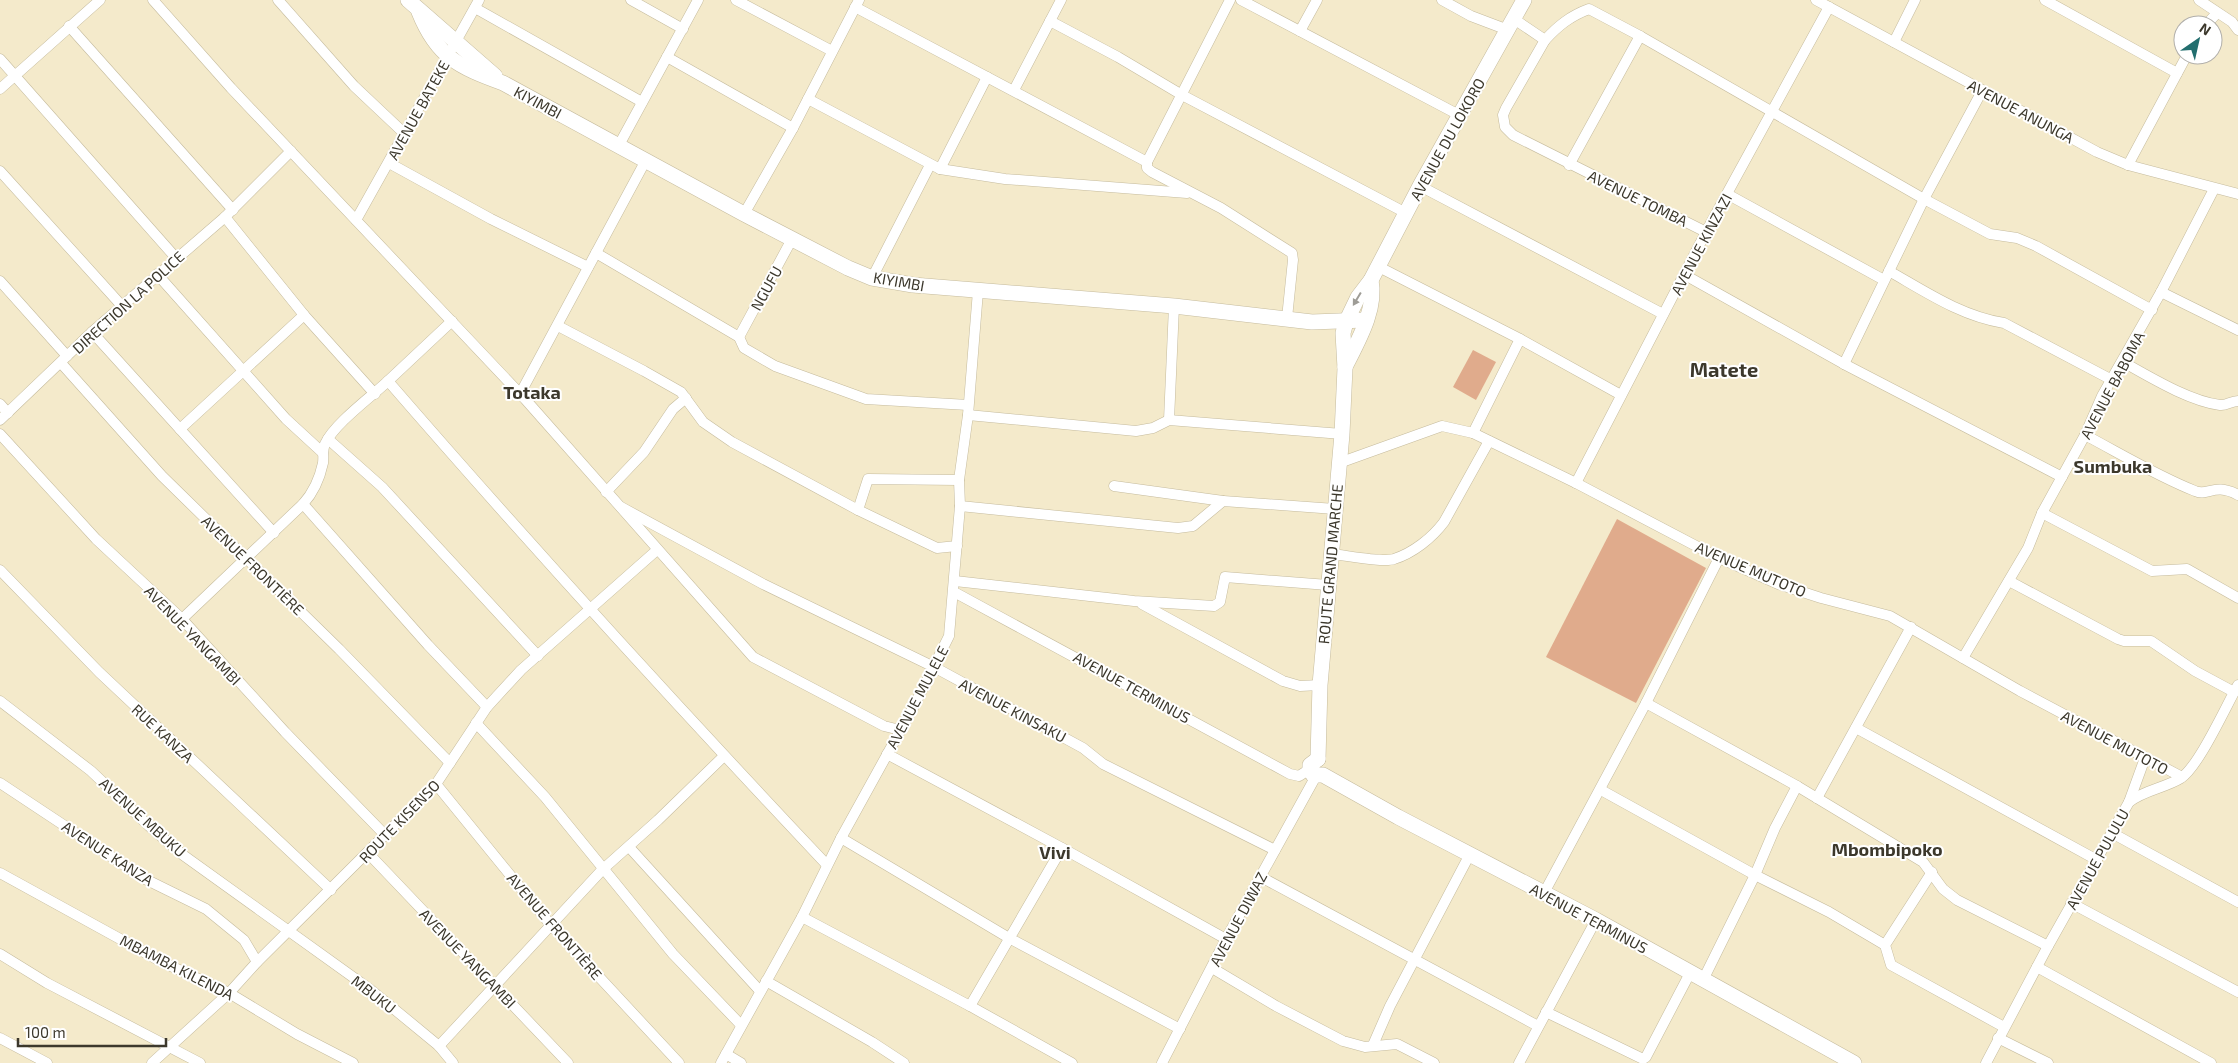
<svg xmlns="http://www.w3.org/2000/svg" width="2238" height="1063" font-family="'Exo 2',sans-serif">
<rect width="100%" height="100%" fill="#f4eacb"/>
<g fill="#e0ab8c">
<polygon points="1473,350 1496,362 1476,400 1453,387"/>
<polygon points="1617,519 1706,568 1636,703 1546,657"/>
</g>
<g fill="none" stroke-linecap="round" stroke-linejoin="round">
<defs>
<g id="street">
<polyline points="153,0 231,88 525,399 753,657 884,726 900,730"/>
<polyline points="278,0 354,86 406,135"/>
<polyline points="631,0 683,29"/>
<polyline points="736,0 832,51"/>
<polyline points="1241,0 1459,115"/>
<polyline points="1442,0 1471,16 1508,30"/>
<polyline points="1816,0 2097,152 2128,165 2238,194"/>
<polyline points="2045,0 2177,73"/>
<polyline points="2199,0 2232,22 2238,30"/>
<polyline points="855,7 1147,162 1147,168 1152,172 1221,208 1292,253 1293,260 1287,318"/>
<polyline points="475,8 642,102"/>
<path d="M1514,19l31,21c13,-14 25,-24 44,-31l51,27 284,163 66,35 27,4 19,8 116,64"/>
<polyline points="1050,21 1118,57 1182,95 1406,213"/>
<polyline points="2206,25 2217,13"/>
<polyline points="69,26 233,210"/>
<polyline points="1300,31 1317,0"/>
<polyline points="1545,40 1506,108 1503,115 1505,127 1513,135 1706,232"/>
<polyline points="1894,42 1915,0"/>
<polyline points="667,57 793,128"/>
<polyline points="0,59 176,258"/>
<polyline points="0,89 100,0"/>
<polyline points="1014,90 1061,0"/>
<polyline points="808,99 940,169 1005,179 1187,193"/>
<polyline points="619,145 698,0"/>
<polyline points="1147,162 1230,0"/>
<polyline points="389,163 491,219 588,267"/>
<polyline points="1569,165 1640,36"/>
<polyline points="2128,165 2187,55"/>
<polyline points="940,169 987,77"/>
<polyline points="0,171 122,306"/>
<polyline points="1420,186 1663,314"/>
<polyline points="1727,194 1884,280"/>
<polyline points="744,214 793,128 859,0"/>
<polyline points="225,217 304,315 375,394"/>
<polyline points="356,220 479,0"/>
<polyline points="596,253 739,337 744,348 775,366 866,399 968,405"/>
<polyline points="1377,266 1520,339 1621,395"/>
<path d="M1889,271c37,21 72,45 115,52l108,57"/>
<polyline points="157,274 286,419 323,453"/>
<polyline points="1685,275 1844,364 2062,477"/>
<polyline points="872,278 930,165"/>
<polyline points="0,281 67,356"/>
<polyline points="2161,292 2238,330"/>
<polyline points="558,326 644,371 681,392 703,422 732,442 858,510 937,548 957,546"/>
<polyline points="92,332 274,533"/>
<polyline points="739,337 792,239"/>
<path d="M2123,362c27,15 66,39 97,43 6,1 11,-4 18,-4"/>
<polyline points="61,363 162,476 339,649 450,763"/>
<polyline points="1844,364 1924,199 1982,91"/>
<polyline points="388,381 452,321"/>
<polyline points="520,394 646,160"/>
<polyline points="0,404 8,413"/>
<polyline points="968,415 1136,431 1153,428 1169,420 1342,434"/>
<polyline points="0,420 92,332 225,217 291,151"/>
<polyline points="1169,420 1174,306"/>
<polyline points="180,429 304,315"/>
<polyline points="1473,433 1520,339"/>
<polyline points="0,434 96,539 182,619 285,732 386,836"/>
<path d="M2085,435c36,19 72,41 110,56 13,6 19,-9 43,4"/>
<polyline points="328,439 382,487 538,656"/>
<polyline points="1339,463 1442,426 1473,433 1576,483 1719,558 1778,584 1821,598 1890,616 2020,691 2182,777"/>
<polyline points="1576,483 1706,232 1829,7"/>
<polyline points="1114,486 1223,501"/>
<polyline points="606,492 644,452 673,409 686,398"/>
<polyline points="303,504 428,645 487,707"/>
<polyline points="960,506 1178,528 1193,526 1223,501 1335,509"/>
<polyline points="621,507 763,584 934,667 1083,748 1103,764 1275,850"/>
<polyline points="858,510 868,479 959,480"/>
<polyline points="2042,513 2152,571 2187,569 2238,598"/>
<path d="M1331,554c13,1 53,9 63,5 19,-6 38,-21 50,-37l45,-81"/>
<polyline points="0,570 99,672 331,890"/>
<polyline points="955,581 1134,601 1214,606 1220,602 1225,577 1328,585"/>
<polyline points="2009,581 2118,639 2124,641 2151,641 2195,671 2234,692"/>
<polyline points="954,592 1290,774 1299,776 1310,769"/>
<polyline points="1142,604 1283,681 1300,686 1320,685"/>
<path d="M182,619l121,-115c10,-11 17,-27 20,-41 1,-7 -1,-13 2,-19 9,-20 46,-47 63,-63 143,165 290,326 439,484"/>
<polyline points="1963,658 2028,548 2042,513 2085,435 2102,396 2161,292 2214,189"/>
<polyline points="0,701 91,771 149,826 183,855 371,990 439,1046 453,1063"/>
<polyline points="1646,703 1797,786 1923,862 1943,889 1957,900 2048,946"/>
<polyline points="476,723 545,797 673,954 741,1025"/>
<polyline points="1856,728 2097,860"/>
<polyline points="887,754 1062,848 1226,939"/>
<polyline points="0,783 145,879 206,909 244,940 257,962"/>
<polyline points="436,784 550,924 679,1063"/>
<polyline points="1601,790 1755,875 1829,912 1885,945"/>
<polyline points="1817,798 1911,627"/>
<polyline points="2129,802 2145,758"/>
<polyline points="2112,833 2238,902"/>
<polyline points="841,838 1009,938 1180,1029"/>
<polyline points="629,847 760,991"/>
<polyline points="368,853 568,1063"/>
<polyline points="1932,872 1885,945 1891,965 2004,1027"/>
<polyline points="0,873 162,962 229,993 297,1034 353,1063"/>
<polyline points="1261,877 1538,1026"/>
<polyline points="1544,893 1646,703 1719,558"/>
<polyline points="2071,903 2238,992"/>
<polyline points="802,917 970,1006 1072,1063"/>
<polyline points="0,954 47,983 200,1063"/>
<polyline points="2037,967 2211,1063"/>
<polyline points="1212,968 1276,1006 1343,1041 1365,1047 1397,1044 1434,1063"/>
<polyline points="1703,980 1755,875 1775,828 1797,786"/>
<polyline points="766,981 872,1042 904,1063"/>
<polyline points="970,1006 1062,848"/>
<polyline points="1546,1012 1643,1059 1646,1057 1690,973"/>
<polyline points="0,1038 47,1063"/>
<polyline points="1998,1038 2048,1063"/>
<polyline points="1373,1045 1390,1006 1470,854"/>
<polyline points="439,1046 602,870 658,820 724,756"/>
<polyline points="726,1054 741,1063"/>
<polyline points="152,1063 229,993 257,962 436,784 487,707 521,670 657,550"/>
<polyline points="721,1063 802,917 841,838 915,704 949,636 960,506 959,480 968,415 978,291"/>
<polyline points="1162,1063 1226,939 1316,776"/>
<polyline points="1519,1063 1596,920"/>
<path d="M1986,1063l62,-117 81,-144c15,-12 36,-14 52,-24 18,-12 45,-72 57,-93"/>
</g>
<g id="secondary">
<polyline points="408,0 495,76"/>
<path d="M419,12c18,45 40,55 84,71l241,131 104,54 24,10 41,7 261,21 138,16 53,-2"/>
<path d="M1345,367c13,-26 32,-58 26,-87"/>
<polyline points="1318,759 1320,685 1342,434 1345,368 1343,333 1346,322 1358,297 1371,280 1420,186 1524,0"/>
<polyline points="1318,759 1310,765 1310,769 1313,775 1323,775 1398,817 1596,920 1854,1063"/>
</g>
</defs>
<use href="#street" stroke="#c5bb9d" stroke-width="11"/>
<use href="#secondary" stroke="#c5bb9d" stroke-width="16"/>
<use href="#street" stroke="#fff" stroke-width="10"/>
<use href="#secondary" stroke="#fff" stroke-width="15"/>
</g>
<defs><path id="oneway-solid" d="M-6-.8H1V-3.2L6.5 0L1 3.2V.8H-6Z" transform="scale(1.25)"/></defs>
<use fill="#9e9c96" href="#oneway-solid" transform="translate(1357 299) rotate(121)"/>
<g text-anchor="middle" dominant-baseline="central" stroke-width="4" stroke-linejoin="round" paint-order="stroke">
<g font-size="15" fill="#3c382c" stroke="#fff">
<text transform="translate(538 102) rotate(28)">KIYIMBI</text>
<text transform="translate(418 110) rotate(-61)">AVENUE BATEKE</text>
<text transform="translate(2021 111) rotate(28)">AVENUE ANUNGA</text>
<text transform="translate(1447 139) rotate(-61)">AVENUE DU LOKORO</text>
<text transform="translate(1638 198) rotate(26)">AVENUE TOMBA</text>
<text transform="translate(1701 244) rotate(-62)">AVENUE KINZAZI</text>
<text transform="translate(899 281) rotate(10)">KIYIMBI</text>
<text transform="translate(766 288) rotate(-61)">NGUFU</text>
<text transform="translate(128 302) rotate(-42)">DIRECTION LA POLICE</text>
<text transform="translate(2112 385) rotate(-62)">AVENUE BABOMA</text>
<text transform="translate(1330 564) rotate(-85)">ROUTE GRAND MARCHE</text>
<text transform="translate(253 565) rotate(44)">AVENUE FRONTIÈRE</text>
<text transform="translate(1751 569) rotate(23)">AVENUE MUTOTO</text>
<text transform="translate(193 635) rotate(46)">AVENUE YANGAMBI</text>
<text transform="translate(1132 687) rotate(29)">AVENUE TERMINUS</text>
<text transform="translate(917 697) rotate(-62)">AVENUE MULELE</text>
<text transform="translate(1013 710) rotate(28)">AVENUE KINSAKU</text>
<text transform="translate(163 733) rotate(43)">RUE KANZA</text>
<text transform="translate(2115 742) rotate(28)">AVENUE MUTOTO</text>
<text transform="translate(143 817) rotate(42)">AVENUE MBUKU</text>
<text transform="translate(399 821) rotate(-46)">ROUTE KISENSO</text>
<text transform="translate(108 853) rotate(33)">AVENUE KANZA</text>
<text transform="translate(2097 859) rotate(-61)">AVENUE PULULU</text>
<text transform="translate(1589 918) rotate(28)">AVENUE TERMINUS</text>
<text transform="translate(1238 919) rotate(-62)">AVENUE DIWAZ</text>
<text transform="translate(555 926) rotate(49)">AVENUE FRONTIÈRE</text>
<text transform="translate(468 958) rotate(46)">AVENUE YANGAMBI</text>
<text transform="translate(177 967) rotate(27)">MBAMBA KILENDA</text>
<text transform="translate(374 994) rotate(38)">MBUKU</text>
</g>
<g font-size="18" font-weight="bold" fill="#3c382c" stroke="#fff">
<text x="532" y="392">Totaka</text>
<text x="2113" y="466">Sumbuka</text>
<text x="1887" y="849">Mbombipoko</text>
<text x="1055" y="852">Vivi</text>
</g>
<g font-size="20" font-weight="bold" fill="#3c382c" stroke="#fff">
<text x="1724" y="369">Matete</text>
</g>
</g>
<g transform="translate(2198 40) rotate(34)"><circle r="24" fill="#ffffff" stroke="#b1afab"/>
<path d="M0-4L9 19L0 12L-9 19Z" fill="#226e6e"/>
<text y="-8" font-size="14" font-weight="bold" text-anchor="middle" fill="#3c382c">N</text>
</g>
<path d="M18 1038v8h148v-8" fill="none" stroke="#3c382c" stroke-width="2.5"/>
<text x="25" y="1038" font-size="15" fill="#3c382c" stroke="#ffffff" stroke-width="4" paint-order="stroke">100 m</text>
</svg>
